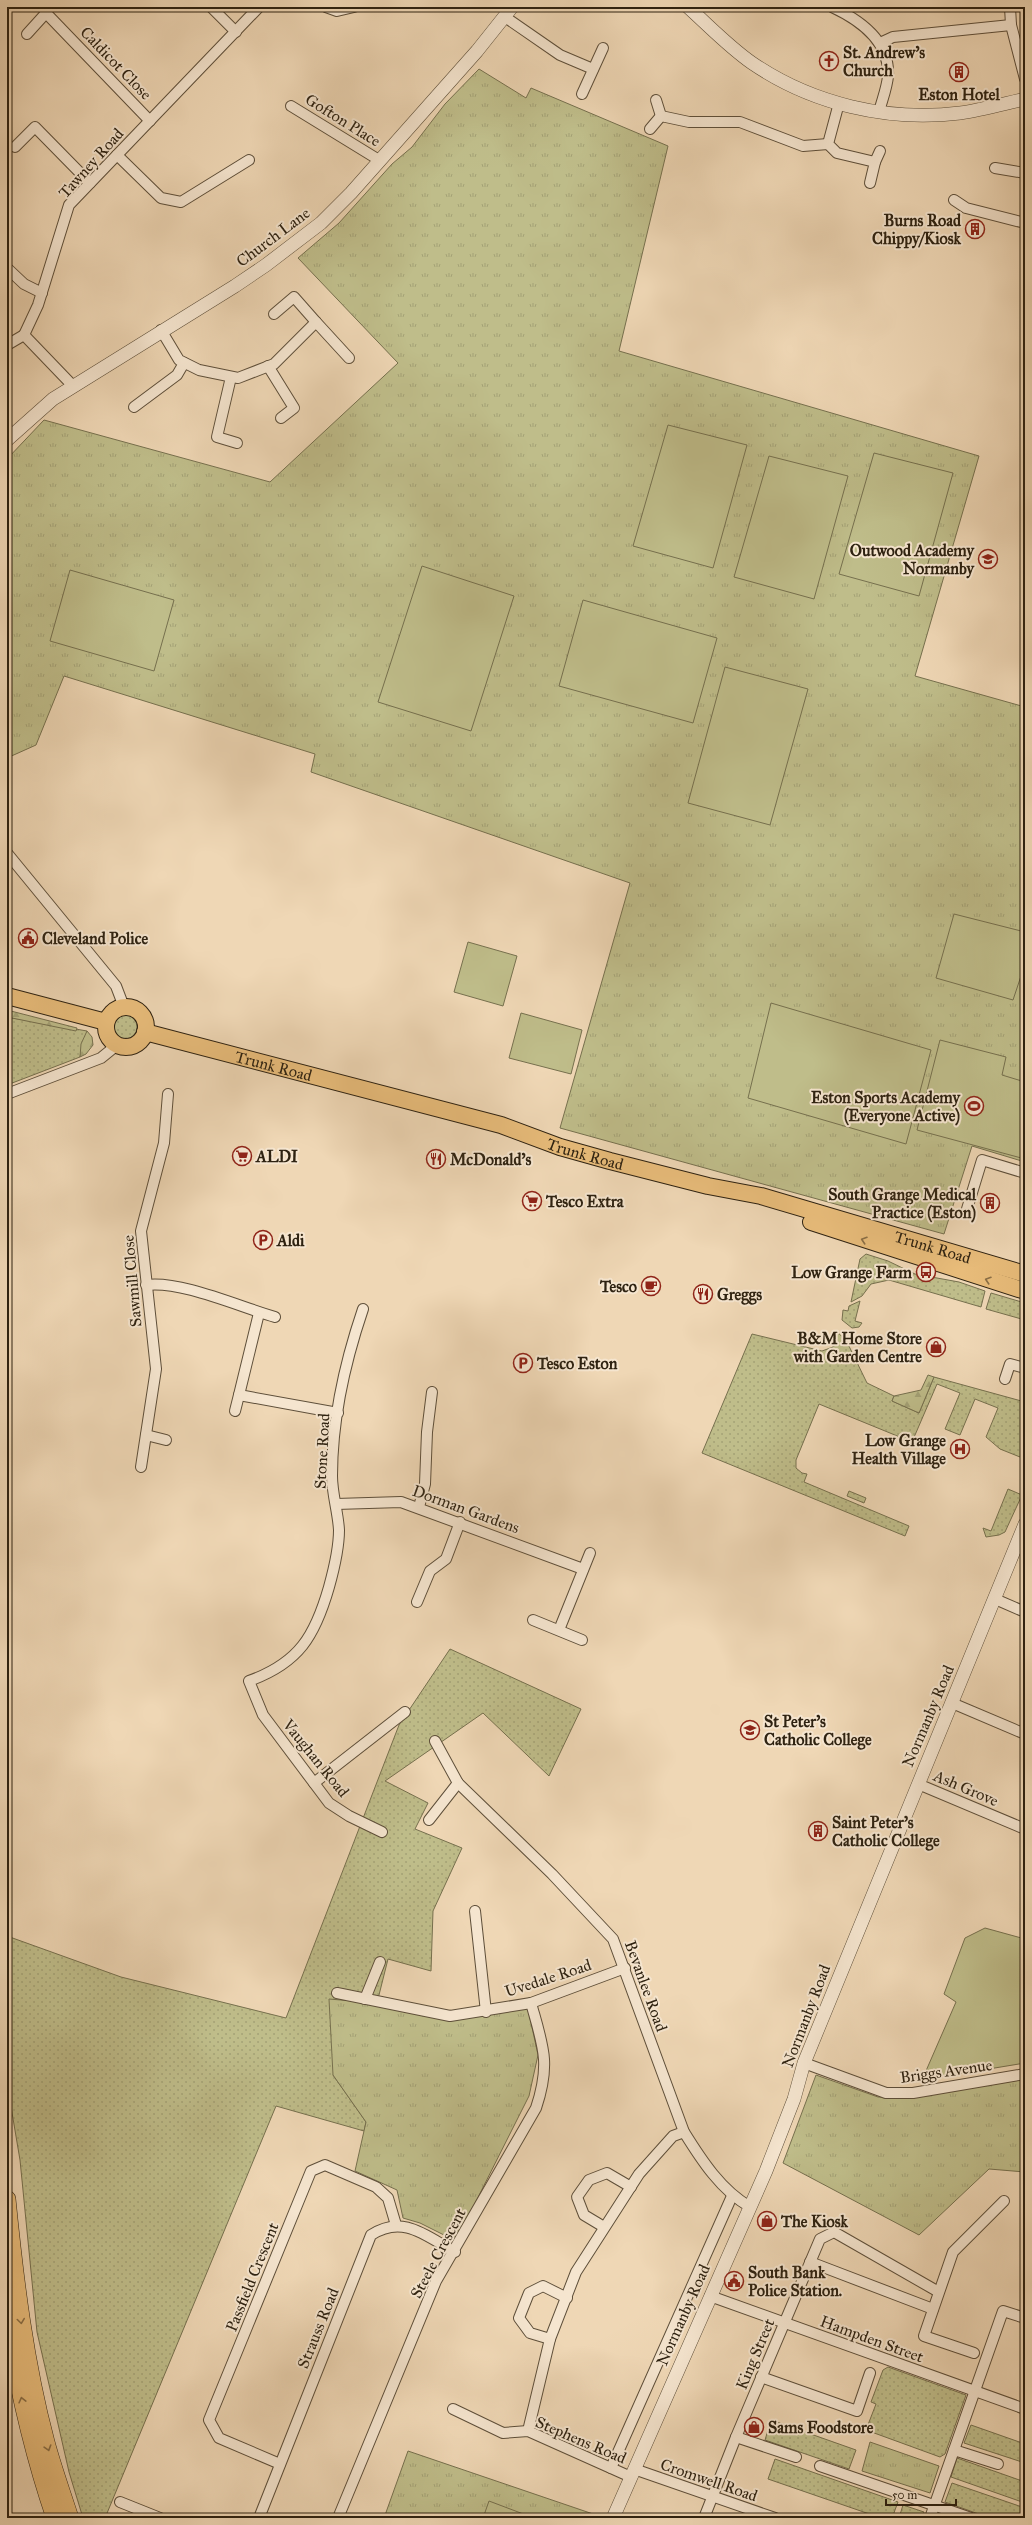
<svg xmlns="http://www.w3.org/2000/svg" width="1032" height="2525" font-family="'IM FELL Great Primer',serif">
<defs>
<pattern id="grass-dots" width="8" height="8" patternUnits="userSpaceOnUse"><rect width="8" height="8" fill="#bfbd8a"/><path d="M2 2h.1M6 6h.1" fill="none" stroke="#a4a276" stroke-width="1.8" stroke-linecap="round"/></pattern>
<pattern id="forest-firs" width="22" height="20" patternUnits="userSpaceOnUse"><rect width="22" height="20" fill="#bfbd8a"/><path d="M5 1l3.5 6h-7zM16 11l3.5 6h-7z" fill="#a4a276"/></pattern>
<pattern id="park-tufts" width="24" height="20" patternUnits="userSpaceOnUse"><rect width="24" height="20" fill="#bfbd8a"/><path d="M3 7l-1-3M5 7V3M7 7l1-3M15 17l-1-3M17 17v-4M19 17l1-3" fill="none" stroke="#a4a276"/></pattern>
</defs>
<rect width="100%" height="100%" fill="#efd7b5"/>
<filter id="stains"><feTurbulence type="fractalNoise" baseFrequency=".005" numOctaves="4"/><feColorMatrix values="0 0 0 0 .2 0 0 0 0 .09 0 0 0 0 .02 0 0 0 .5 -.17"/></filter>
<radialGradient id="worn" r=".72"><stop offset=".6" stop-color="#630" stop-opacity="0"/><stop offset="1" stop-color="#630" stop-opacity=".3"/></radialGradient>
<g fill="url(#grass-dots)" stroke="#76704e">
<circle cx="125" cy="1027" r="12"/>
<polygon points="7,1017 87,1031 80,1057 7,1085"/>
<polygon points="866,1254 888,1261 915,1274 959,1282 985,1291 981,1307 889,1280 871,1284 862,1296 851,1302 860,1259"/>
<polygon points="991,1293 1025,1303 1025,1320 986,1309"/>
<polygon points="860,1301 855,1321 862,1323 859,1327 852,1328 842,1320 843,1310 848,1311 849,1306"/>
<polygon points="837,1332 846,1340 867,1383 894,1396 892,1401 919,1413 934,1377 1025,1402 1025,1459 1000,1449 986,1437 998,1408 975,1399 960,1435 945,1429 960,1393 937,1384 912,1442 819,1404 796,1460 796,1468 802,1473 807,1474 804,1482 909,1526 905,1536 702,1453 752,1334 822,1351 833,1347"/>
<polygon points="1008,1489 1022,1495 1005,1532 999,1535 986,1537 983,1528 991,1531"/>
<polygon points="849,1491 866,1498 864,1503 847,1496"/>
<polygon points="450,1649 581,1709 549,1776 483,1713 385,1781 428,1803 415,1829 462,1848 433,1911 431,1971 388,1959 377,2003 333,2075 366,2122 364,2131 276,2106 105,2518 83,2518 69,2472 37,2332 20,2160 7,2083 7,1936 121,1977 286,2018 399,1725"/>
<polygon points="888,2367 966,2395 945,2454 940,2457 866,2430 876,2404 871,2402 883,2370"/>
<polygon points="771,2420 856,2450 849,2469 765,2440"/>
<polygon points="971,2425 1025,2444 1025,2463 964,2443"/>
<polygon points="957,2458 1025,2482 1025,2503 951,2477"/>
<polygon points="775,2459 898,2502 892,2518 881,2518 768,2479"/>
<polygon points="952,2483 1025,2508 1025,2518 990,2518 945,2502"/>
<polygon points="903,2505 924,2512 922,2518 899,2518"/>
</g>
<g fill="url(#forest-firs)" stroke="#76704e">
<polygon points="7,1010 77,1028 76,1031 7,1017"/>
<polygon points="87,1031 92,1037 93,1045 86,1054 80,1057 81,1044"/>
<polygon points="928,1375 934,1377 919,1413 892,1401 894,1396 921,1390"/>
</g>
<g fill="url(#park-tufts)" stroke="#76704e">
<polygon points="479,69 526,98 531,88 668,146 619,351 979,456 915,676 1025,707 1025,1162 972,1146 944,1234 560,1128 630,883 311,772 315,754 64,676 36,745 7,758 7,459 44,420 270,482 398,363 298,258 339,223 392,164 412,147 445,104"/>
<polygon points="329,1999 377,2003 454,2019 527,2004 538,2055 529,2096 456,2241 420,2223 403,2218 397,2190 355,2171 366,2122 333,2075"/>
<polygon points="816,2075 878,2097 917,2097 1025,2079 1025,2172 989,2169 919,2235 783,2163"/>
<polygon points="870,2442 939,2466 930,2493 862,2471"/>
<polygon points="408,2451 599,2516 598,2518 384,2518"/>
</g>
<g fill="#bfbd8a" stroke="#76704e">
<polygon points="668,425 747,445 713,568 633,546"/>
<polygon points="874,453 953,473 919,596 839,574"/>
<polygon points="769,456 848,476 814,599 734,577"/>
<polygon points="422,566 514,596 471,731 378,702"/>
<polygon points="70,570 174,600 154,671 50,641"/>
<polygon points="583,600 717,638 693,723 559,686"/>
<polygon points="725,667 808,689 770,825 688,803"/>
<polygon points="954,914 1025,932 1025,964 1013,1000 936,978"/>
<polygon points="468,942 517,956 503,1006 454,992"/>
<polygon points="771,1003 931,1050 906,1144 748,1098"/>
<polygon points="521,1013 582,1030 571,1074 509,1058"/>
<polygon points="940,1040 1006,1057 1002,1075 1025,1082 1025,1159 917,1130"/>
<polygon points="985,1928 1025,1939 1025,2063 922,2080 956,2002 944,1994 965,1938"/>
<polygon points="489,2501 526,2515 525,2518 483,2518"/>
</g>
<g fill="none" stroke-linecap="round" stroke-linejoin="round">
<defs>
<g id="minor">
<polyline points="211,7 236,32"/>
<polyline points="326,7 337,11 354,7"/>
<path d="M832,7c28,13 58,34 56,69 -1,12 -6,24 -9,36"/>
<polyline points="1010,7 1011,25 1025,79"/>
<polyline points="505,17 560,55 593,69"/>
<polyline points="27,34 46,13 150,121"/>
<polyline points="880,43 893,37 1011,25"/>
<polyline points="582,94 603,48"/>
<polyline points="656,100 661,116"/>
<polyline points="839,103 828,144 837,153 875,162 870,183"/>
<polyline points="291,106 379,160"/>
<polyline points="650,129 661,116 689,122 740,122 803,146 828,144"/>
<polyline points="15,147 35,127 90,183"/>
<polyline points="117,155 161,198 181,202 249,160"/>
<polyline points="875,162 880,151"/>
<polyline points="995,168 1025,173"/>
<polyline points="954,200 966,208 1025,223"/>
<polyline points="7,268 24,284 42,293"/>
<polyline points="274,314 294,297 316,322"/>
<polyline points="161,330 179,360 199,370 238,378 274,364 316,322 349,358"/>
<polyline points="7,345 24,335"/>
<polyline points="268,366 294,408 281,418"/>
<polyline points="231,377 217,437 237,443"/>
<polyline points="73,386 24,335 38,305 69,205 259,7"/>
<polyline points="134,407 177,375 184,363"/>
<polyline points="7,853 116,986 124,1007"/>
<polyline points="7,1094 101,1058 117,1045"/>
<polyline points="967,1209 982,1160 1025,1173"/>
<path d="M146,1285c34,-5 94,22 129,32"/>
<path d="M363,1309c-18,53 -31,111 -31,167 0,18 6,36 7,54 0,19 -5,39 -10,57 -14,49 -30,76 -80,94l14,34 66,88 20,13 33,16"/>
<polyline points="259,1313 239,1395 338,1413"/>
<polyline points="1005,1379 1010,1364 1025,1368"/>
<polyline points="235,1411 239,1395"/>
<polyline points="146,1435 166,1440"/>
<polyline points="141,1467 156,1369 141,1231 164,1143 168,1094"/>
<polyline points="336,1504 401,1502 583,1569"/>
<polyline points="419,1507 425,1484 427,1432 432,1392"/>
<polyline points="995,1599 1025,1612"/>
<polyline points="417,1602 430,1571 446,1559 460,1522"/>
<polyline points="533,1620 582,1640"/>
<polyline points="559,1630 590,1553"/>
<polyline points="952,1703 1025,1734"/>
<path d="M435,1741l23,42 94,91 61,65 71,193c18,29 37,58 66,75"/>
<polyline points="314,1783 405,1712"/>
<polyline points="918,1784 1025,1829"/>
<polyline points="429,1820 458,1783"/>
<polyline points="475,1911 486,2012"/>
<polyline points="337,1993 450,2016 531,2003 625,1968"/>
<polyline points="365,1999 380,1962"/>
<polyline points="804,2063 886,2093 913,2093 1025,2074"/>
<polyline points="604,2227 584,2215 577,2197 589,2180 607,2173 631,2187"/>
<polyline points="810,2262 933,2309"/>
<polyline points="710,2296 1025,2409"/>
<polyline points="550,2339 530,2333 519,2318 529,2293 543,2286 567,2298"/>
<polyline points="974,2353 924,2336 953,2252 1004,2201"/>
<polyline points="761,2377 857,2411 870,2373"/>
<polyline points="453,2409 503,2433 528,2431 631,2477"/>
<polyline points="528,2431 550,2339 576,2272 639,2174 673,2136 684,2132"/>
<polyline points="736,2437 796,2457"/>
<polyline points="954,2450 998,2464"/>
<polyline points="280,2464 219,2438 209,2420 311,2171 325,2165 376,2187 388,2198 396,2225"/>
<polyline points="820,2466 971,2518"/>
<polyline points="611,2468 732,2196"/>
<polyline points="634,2469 775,2518"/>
<polyline points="120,2502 160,2518"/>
<path d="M259,2518l112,-283c32,-21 55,1 84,17"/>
<path d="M338,2518l98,-237 100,-173c15,-45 7,-62 -5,-105"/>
<polyline points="704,2518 736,2437 820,2239 834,2232 937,2291"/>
<polyline points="930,2518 1003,2311 1025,2318"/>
</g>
<g id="tertiary">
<path d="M688,7c21,19 41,40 64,56 60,41 136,59 208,50 22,-3 43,-9 65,-14"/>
<polyline points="7,440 53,399 235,286 266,265 321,223 351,193 477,51 512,7"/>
<polyline points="613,2518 766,2171 794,2099 804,2063 1025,1524"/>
</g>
<g id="primary">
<polyline points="7,996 106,1022"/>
<circle cx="126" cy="1027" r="20"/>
<path id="s1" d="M145,1032l356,93 59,22 50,14 98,25 53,10 264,78"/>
<polyline points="811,1222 1025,1291"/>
</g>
<g id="trunk">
<path d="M7,2199c8,81 18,164 39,243 7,26 16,51 24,76"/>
<path d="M7,2321c11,67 26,133 48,197"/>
</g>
</defs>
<use href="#minor" stroke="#5e4f3a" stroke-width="12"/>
<use href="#tertiary" stroke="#5e4f3a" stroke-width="14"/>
<use href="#primary" stroke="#2e2211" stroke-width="18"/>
<use href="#trunk" stroke="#2e2211" stroke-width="18"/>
<use href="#minor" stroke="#f5e5cf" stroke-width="10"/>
<use href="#tertiary" stroke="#f5e5cf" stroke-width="13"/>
<use href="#primary" stroke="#e8bc7a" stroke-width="16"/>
<use href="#trunk" stroke="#e8bc7a" stroke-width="17"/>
</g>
<defs><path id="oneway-chevron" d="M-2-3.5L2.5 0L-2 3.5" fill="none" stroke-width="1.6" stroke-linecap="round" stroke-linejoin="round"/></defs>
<g stroke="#8b6f46">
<use href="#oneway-chevron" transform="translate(864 1240) rotate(-162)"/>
<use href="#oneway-chevron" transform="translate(988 1280) rotate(-162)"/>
<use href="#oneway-chevron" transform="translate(21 2321) rotate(82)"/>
<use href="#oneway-chevron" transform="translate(22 2400) rotate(-104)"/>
<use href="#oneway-chevron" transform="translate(48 2448) rotate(73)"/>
</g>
<defs>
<symbol id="church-ring" viewBox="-11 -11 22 22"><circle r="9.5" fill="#f5e5cf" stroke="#8f2418" stroke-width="1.5"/><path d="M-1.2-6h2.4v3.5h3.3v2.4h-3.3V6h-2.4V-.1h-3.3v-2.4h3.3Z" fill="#8f2418"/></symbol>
<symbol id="building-ring" viewBox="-11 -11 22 22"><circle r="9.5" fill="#f5e5cf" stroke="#8f2418" stroke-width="1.5"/><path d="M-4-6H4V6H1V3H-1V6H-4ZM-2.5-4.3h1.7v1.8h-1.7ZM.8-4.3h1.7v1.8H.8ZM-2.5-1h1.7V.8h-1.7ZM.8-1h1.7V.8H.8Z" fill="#8f2418"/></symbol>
<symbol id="school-ring" viewBox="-11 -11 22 22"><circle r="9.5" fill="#f5e5cf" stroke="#8f2418" stroke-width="1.5"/><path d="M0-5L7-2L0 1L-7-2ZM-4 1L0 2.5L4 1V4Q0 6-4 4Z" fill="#8f2418"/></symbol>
<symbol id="civic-ring" viewBox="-11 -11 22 22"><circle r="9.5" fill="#f5e5cf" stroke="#8f2418" stroke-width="1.5"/><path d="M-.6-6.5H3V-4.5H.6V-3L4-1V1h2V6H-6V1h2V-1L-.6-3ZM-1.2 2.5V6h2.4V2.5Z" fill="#8f2418"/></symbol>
<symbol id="stadium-ring" viewBox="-11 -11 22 22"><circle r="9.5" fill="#f5e5cf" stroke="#8f2418" stroke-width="1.5"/><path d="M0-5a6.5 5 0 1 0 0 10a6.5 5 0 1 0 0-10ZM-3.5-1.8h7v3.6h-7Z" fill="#8f2418"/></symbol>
<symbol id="supermarket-ring" viewBox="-11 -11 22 22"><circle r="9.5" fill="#f5e5cf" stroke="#8f2418" stroke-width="1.5"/><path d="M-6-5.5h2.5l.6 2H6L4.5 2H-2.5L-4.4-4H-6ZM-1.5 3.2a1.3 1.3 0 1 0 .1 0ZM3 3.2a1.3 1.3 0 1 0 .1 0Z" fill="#8f2418"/></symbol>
<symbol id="restaurant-ring" viewBox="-11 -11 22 22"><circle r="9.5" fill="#f5e5cf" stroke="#8f2418" stroke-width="1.5"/><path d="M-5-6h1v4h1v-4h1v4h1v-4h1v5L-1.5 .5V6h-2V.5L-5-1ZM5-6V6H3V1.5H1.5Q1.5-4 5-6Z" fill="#8f2418"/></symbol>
<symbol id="parking-ring" viewBox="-11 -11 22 22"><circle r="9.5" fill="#f5e5cf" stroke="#8f2418" stroke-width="1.5"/><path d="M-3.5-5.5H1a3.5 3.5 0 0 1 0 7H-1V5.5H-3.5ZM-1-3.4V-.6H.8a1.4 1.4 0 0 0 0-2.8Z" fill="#8f2418"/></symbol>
<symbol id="bus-ring" viewBox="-11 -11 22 22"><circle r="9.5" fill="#f5e5cf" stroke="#8f2418" stroke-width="1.5"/><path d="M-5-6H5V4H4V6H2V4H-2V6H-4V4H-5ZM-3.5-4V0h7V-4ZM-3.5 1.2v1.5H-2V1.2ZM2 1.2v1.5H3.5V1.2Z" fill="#8f2418"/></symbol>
<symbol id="cafe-ring" viewBox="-11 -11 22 22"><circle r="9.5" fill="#f5e5cf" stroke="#8f2418" stroke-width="1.5"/><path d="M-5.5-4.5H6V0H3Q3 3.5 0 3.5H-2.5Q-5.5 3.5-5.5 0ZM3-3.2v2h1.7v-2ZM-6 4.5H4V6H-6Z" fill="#8f2418"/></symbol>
<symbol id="shop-ring" viewBox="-11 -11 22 22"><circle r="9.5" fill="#f5e5cf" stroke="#8f2418" stroke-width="1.5"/><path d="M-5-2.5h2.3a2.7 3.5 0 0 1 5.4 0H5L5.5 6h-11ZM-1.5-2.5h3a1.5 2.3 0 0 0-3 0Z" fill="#8f2418"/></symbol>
<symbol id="hospital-ring" viewBox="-11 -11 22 22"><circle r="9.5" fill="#f5e5cf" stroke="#8f2418" stroke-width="1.5"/><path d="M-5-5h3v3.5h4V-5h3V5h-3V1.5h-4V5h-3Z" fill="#8f2418"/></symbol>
</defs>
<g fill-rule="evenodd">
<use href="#church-ring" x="818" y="50" width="22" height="22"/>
<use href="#building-ring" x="948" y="61" width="22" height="22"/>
<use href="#building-ring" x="964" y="218" width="22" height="22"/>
<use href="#school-ring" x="977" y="548" width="22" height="22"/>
<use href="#civic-ring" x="17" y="927" width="22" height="22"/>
<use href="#stadium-ring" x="963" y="1095" width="22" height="22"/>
<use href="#supermarket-ring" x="231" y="1145" width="22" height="22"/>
<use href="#restaurant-ring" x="425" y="1148" width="22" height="22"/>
<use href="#supermarket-ring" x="521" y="1190" width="22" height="22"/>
<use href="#building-ring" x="979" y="1192" width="22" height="22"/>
<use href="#parking-ring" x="252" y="1229" width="22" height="22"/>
<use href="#bus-ring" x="915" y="1261" width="22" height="22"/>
<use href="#cafe-ring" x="640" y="1275" width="22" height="22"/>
<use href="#restaurant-ring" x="692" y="1283" width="22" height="22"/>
<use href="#shop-ring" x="925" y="1336" width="22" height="22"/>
<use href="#parking-ring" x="512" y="1352" width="22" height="22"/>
<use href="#hospital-ring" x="949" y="1438" width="22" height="22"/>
<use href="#school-ring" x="739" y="1719" width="22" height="22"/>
<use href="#building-ring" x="807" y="1820" width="22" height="22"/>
<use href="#shop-ring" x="756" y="2210" width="22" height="22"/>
<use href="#civic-ring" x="723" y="2270" width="22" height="22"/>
<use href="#shop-ring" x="743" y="2416" width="22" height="22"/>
</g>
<g text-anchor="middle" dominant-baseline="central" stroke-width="4" stroke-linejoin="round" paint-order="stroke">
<g font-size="16" font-weight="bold" fill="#2e2211" stroke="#f5e5cf" text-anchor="start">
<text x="843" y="52">St. Andrew's<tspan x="843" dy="18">Church</tspan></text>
<text x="959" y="94" text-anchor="middle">Eston Hotel</text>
<text x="961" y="220" text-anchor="end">Burns Road<tspan x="961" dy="18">Chippy/Kiosk</tspan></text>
<text x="974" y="550" text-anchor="end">Outwood Academy<tspan x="974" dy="18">Normanby</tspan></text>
<text x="42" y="938">Cleveland Police</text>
<text x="960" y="1097" text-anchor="end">Eston Sports Academy<tspan x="960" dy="18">(Everyone Active)</tspan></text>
<text x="256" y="1156">ALDI</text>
<text x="450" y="1159">McDonald's</text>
<text x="976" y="1194" text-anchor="end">South Grange Medical<tspan x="976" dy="18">Practice (Eston)</tspan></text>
<text x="546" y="1201">Tesco Extra</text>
<text x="277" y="1240">Aldi</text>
<text x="912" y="1272" text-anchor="end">Low Grange Farm</text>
<text x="637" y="1286" text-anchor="end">Tesco</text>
<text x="717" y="1294">Greggs</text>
<text x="922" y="1338" text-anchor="end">B&amp;M Home Store<tspan x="922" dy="18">with Garden Centre</tspan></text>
<text x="537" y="1363">Tesco Eston</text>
<text x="946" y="1440" text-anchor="end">Low Grange<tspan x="946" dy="18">Health Village</tspan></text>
<text x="764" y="1721">St Peter's<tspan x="764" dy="18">Catholic College</tspan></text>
<text x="832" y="1822">Saint Peter's<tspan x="832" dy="18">Catholic College</tspan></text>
<text x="781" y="2221">The Kiosk</text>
<text x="748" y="2272">South Bank<tspan x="748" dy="18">Police Station.</tspan></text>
<text x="768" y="2427">Sams Foodstore</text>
</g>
<g font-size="16" fill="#2e2211" stroke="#f5e5cf">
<text transform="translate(116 63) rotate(46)">Caldicot Close</text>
<text transform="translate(343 120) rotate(32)">Gofton Place</text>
<text transform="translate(91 163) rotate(-48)">Tawney Road</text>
<text transform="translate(273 237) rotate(-37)">Church Lane</text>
<text stroke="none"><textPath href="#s1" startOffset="133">Trunk Road</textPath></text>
<text stroke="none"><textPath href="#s1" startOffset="457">Trunk Road</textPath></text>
<text stroke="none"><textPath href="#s1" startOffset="817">Trunk Road</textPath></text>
<text transform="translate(132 1281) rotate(-95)">Sawmill Close</text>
<text transform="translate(322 1451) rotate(-87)">Stone Road</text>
<text transform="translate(466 1509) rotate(20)">Dorman Gardens</text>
<text transform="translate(928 1716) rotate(-67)">Normanby Road</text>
<text transform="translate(316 1758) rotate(51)">Vaughan Road</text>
<text transform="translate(966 1788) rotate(23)">Ash Grove</text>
<text transform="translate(548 1978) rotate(-18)">Uvedale Road</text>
<text transform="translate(646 1986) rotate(70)">Bevanlee Road</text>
<text transform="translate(806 2016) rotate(-69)">Normanby Road</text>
<text transform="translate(946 2071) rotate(-8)">Briggs Avenue</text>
<text transform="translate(438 2253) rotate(-62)">Steele Crescent</text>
<text transform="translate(252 2277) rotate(-68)">Passfield Crescent</text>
<text transform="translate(683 2315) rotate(-66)">Normanby Road</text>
<text transform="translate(318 2328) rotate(-68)">Strauss Road</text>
<text transform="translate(872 2339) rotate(20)">Hampden Street</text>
<text transform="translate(755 2354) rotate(-67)">King Street</text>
<text transform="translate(581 2440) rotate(23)">Stephens Road</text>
<text transform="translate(709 2480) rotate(19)">Cromwell Road</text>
</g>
</g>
<rect width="1032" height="2525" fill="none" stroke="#efd7b5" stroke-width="24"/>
<rect x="8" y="8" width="1016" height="2509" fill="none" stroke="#2e2211" stroke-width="2"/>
<rect x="12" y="12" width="1008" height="2501" fill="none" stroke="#2e2211"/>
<path d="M886 2499v6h70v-6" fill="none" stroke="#2e2211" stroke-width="2"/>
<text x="892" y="2499" font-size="12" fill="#2e2211" stroke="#f5e5cf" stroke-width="3" paint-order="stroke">50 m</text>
<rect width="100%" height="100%" filter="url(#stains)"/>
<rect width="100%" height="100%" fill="url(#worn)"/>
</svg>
